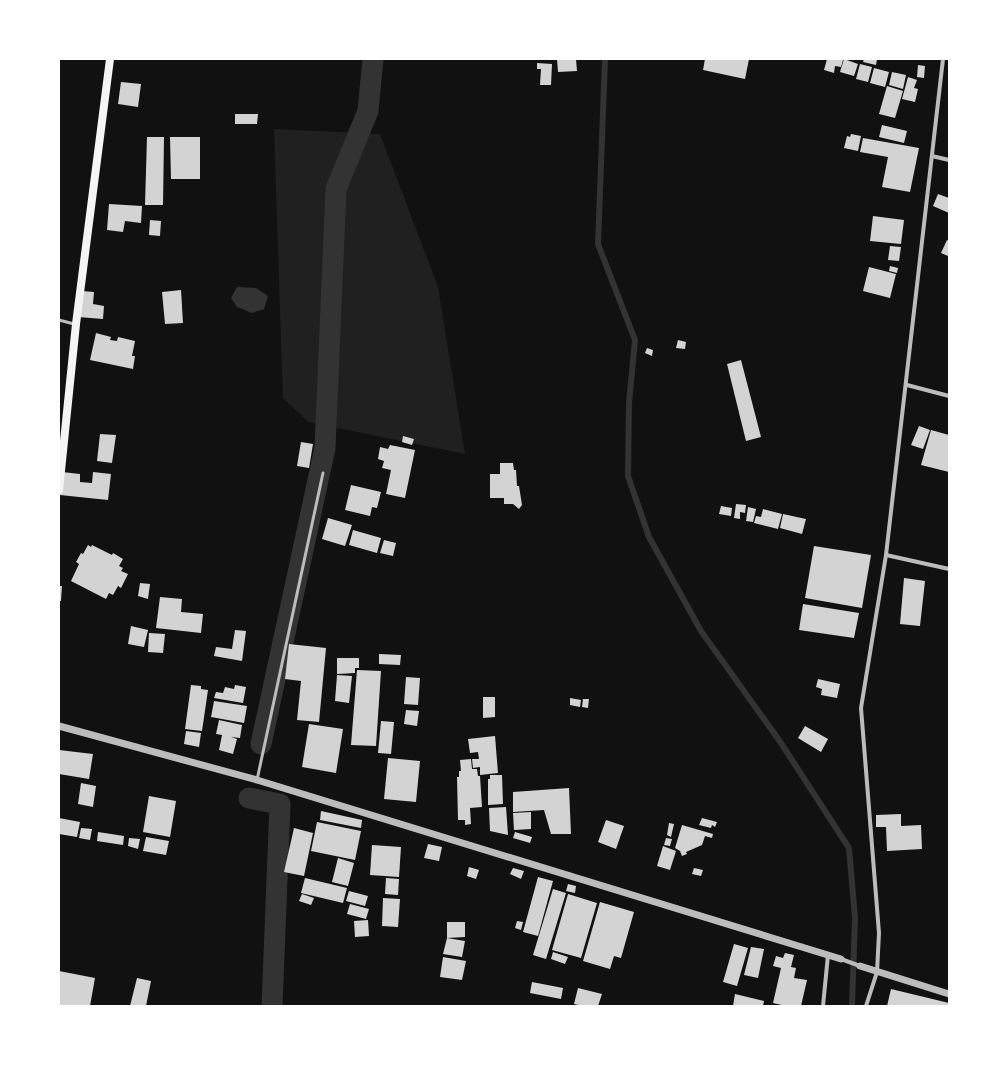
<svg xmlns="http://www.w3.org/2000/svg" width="1008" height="1065" viewBox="0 0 1008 1065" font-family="'Alegreya Sans',sans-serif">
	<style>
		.green { fill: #202020 }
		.water { fill: #333 }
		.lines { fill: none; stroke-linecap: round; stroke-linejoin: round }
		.stream { stroke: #333; stroke-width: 6 }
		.canal { stroke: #333; stroke-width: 21 }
		.building { fill: #d3d3d3 }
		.service { stroke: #bcbcbc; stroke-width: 3 }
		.minor { stroke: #bcbcbc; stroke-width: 4 }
		.tertiary { stroke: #bcbcbc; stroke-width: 7 }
		.secondary { stroke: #f5f5f5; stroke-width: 8 }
	</style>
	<rect width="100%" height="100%" fill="#111"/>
	<!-- green -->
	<path class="green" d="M 274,129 L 380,134 L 438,287 L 465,454 L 308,422 L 283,398 Z"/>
	<!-- water -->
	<path class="water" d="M 237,287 L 256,288 L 268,296 L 264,309 L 252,313 L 237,307 L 231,298 Z"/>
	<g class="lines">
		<!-- stream -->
		<path class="stream" d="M 605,59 L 598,244 L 635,340 L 629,403 L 628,476 L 649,537 L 701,631 L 779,740 L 849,848 L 855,918 L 852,1006"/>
		<!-- canal -->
		<g class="canal">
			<path d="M 261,744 L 325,448 L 336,189 L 368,111 L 373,59"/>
			<path d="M 249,798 L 280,804 L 272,1006"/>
		</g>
	</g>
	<!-- building -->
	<g class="building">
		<path d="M 557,59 L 576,59 L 577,71 L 558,72 Z"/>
		<path d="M 705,59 L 749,59 L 745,79 L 703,70 Z"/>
		<path d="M 827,59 L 843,60 L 841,67 L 835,66 L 834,73 L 824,70 Z"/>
		<path d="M 844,59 L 858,64 L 854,76 L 840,72 Z"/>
		<path d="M 864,59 L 877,59 L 876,65 L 863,62 Z"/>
		<path d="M 537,63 L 552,64 L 551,85 L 540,85 L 541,69 L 537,69 Z"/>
		<path d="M 860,64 L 872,67 L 868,82 L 856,79 Z"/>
		<path d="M 918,65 L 925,66 L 924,78 L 917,77 Z"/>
		<path d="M 874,68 L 889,72 L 885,87 L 870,83 Z"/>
		<path d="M 892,72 L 906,75 L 903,89 L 889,85 Z"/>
		<path d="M 908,77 L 917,80 L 914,88 L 918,89 L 915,102 L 902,99 Z"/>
		<path d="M 121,82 L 141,84 L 138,107 L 118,104 Z"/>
		<path d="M 887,86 L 903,91 L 895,118 L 879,114 Z"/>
		<path d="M 235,114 L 258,114 L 257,124 L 235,124 Z"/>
		<path d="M 882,125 L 907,131 L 904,143 L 879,137 Z"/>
		<path d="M 851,134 L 861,136 L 858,151 L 844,148 L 847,136 L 850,137 Z"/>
		<path d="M 147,137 L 164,137 L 163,205 L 145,205 Z"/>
		<path d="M 170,137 L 200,137 L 200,179 L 171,179 Z"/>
		<path d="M 863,138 L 919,148 L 910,192 L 882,187 L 888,157 L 860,152 Z"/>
		<path d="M 938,194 L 949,198 L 949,213 L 933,206 Z"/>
		<path d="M 109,204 L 142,206 L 141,223 L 125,221 L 123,232 L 107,230 Z"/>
		<path d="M 873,216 L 904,220 L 901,244 L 870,241 Z"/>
		<path d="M 150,220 L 161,221 L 160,236 L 149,235 Z"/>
		<path d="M 947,240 L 949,241 L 948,256 L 941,253 Z"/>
		<path d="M 890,246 L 901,247 L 899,261 L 888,260 Z"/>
		<path d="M 890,266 L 898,268 L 897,273 L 889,271 Z"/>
		<path d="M 869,267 L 896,274 L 890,298 L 863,291 Z"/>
		<path d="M 181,290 L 183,323 L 165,324 L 162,292 Z"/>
		<path d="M 81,291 L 94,292 L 93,304 L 104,306 L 103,319 L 78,317 Z"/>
		<path d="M 96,333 L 111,337 L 110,340 L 117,341 L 118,337 L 135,341 L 132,356 L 135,356 L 133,369 L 90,360 Z"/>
		<path d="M 678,340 L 686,342 L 685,349 L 676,348 Z"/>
		<path d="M 647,348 L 653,350 L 652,356 L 645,353 Z"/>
		<path d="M 741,360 L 761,437 L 746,441 L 727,364 Z"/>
		<path d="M 919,426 L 930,430 L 923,449 L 911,445 Z"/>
		<path d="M 931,430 L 949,435 L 949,472 L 921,465 Z"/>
		<path d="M 100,434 L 116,435 L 112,463 L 97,461 Z"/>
		<path d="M 403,436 L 414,439 L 412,445 L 402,442 Z"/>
		<path d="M 301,442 L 313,444 L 309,468 L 297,466 Z"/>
		<path d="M 390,445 L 415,450 L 405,498 L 386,494 L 391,470 L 382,468 L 384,461 L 378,459 L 380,447 L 388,449 Z"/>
		<path d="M 500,463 L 513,463 L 514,470 L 516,470 L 517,486 L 519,486 L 522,505 L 519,509 L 513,504 L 504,504 L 504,498 L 490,498 L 490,474 L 500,474 Z"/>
		<path d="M 62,472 L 80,474 L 80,482 L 92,483 L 93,472 L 111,474 L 108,500 L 60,495 Z"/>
		<path d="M 351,485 L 381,492 L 377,508 L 372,507 L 370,516 L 345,510 Z"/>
		<path d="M 736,504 L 746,505 L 745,513 L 740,512 L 740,519 L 734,518 Z"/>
		<path d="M 721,506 L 732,508 L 731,516 L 719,514 Z"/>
		<path d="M 748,507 L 756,509 L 753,522 L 746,521 Z"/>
		<path d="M 763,509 L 782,514 L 778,529 L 754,523 L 756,516 L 761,517 Z"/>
		<path d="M 783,514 L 806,519 L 802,534 L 780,528 Z"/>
		<path d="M 328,518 L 352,525 L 345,546 L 322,539 Z"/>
		<path d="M 353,530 L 381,538 L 377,553 L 349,545 Z"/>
		<path d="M 384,540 L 396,543 L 393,556 L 380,553 Z"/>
		<path d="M 88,545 L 91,547 L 92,545 L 112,555 L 113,553 L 123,559 L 119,566 L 123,568 L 121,571 L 128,574 L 121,588 L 118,586 L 113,595 L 109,593 L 106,599 L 71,581 L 79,564 L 76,562 L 81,553 L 83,554 Z"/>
		<path d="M 814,546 L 871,555 L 862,608 L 805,598 Z"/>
		<path d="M 904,578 L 925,581 L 920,626 L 900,624 Z"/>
		<path d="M 140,583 L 150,584 L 148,599 L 138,596 Z"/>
		<path d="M 59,586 L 62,586 L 61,601 L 59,601 Z"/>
		<path d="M 160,597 L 182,599 L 181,612 L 203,614 L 201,633 L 156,628 Z"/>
		<path d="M 803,604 L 859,613 L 854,638 L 799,630 Z"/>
		<path d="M 131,626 L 148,630 L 144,647 L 128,644 Z"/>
		<path d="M 235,630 L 246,631 L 242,661 L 214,656 L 216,647 L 232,649 Z"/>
		<path d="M 149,633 L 165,634 L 163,653 L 148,652 Z"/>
		<path d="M 289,644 L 326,648 L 319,722 L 297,720 L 301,681 L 285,679 Z"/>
		<path d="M 379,654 L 401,655 L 400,665 L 379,664 Z"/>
		<path d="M 337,658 L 359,658 L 359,668 L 355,668 L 355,673 L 337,674 Z"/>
		<path d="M 357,670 L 381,671 L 376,746 L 351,745 Z"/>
		<path d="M 337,675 L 352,676 L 349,703 L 335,701 Z"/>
		<path d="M 406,677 L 420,678 L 418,705 L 404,704 Z"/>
		<path d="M 818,679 L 840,684 L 837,698 L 821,695 L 822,689 L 816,687 Z"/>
		<path d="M 191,685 L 201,686 L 201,689 L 208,690 L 202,731 L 185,729 Z"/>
		<path d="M 235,685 L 246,687 L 243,703 L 214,698 L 216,692 L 223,693 L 225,687 L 234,689 Z"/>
		<path d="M 483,697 L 495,697 L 495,717 L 483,718 Z"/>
		<path d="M 570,698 L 581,700 L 580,707 L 570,705 Z"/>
		<path d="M 583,699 L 589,699 L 588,708 L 582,707 Z"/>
		<path d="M 214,701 L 247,706 L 244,723 L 211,717 Z"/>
		<path d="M 406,710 L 419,711 L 417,726 L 404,724 Z"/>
		<path d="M 219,720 L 242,725 L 240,738 L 231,737 L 237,739 L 233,754 L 219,750 L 222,735 L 216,734 Z"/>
		<path d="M 381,721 L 394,722 L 391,754 L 378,753 Z"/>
		<path d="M 309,724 L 343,729 L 336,773 L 302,767 Z"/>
		<path d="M 805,726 L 828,739 L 821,752 L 798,738 Z"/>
		<path d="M 186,731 L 201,733 L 199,747 L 184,744 Z"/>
		<path d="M 495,736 L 498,773 L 480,775 L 480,767 L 473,768 L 472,759 L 479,759 L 478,752 L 470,753 L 468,739 Z"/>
		<path d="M 59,750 L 93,754 L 89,779 L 59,774 Z"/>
		<path d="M 388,758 L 420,761 L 416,802 L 384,799 Z"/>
		<path d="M 471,759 L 472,769 L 477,769 L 478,776 L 480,776 L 482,807 L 470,808 L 471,824 L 465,825 L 465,820 L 458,820 L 457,777 L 459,777 L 459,771 L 461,771 L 460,760 Z"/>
		<path d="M 490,775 L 502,775 L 503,804 L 488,805 L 488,779 L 490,779 Z"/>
		<path d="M 81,783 L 96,786 L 93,807 L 78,804 Z"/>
		<path d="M 569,788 L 571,834 L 551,834 L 544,810 L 513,812 L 513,792 Z"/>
		<path d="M 149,796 L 176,801 L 170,837 L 143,832 Z"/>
		<path d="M 506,807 L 508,835 L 490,831 L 489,808 Z"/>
		<path d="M 321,811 L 362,820 L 361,828 L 320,820 Z"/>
		<path d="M 531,812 L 531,829 L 514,830 L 513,813 Z"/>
		<path d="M 901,814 L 901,826 L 921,825 L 922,849 L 887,851 L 886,827 L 876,827 L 876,815 Z"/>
		<path d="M 59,818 L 80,822 L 77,837 L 59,834 Z"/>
		<path d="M 702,818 L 717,822 L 715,827 L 712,825 L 711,828 L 699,825 Z"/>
		<path d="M 606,820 L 624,826 L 616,849 L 598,842 Z"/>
		<path d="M 317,822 L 361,831 L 355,860 L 311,851 Z"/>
		<path d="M 669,823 L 674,824 L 671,837 L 667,835 Z"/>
		<path d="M 682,825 L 713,834 L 712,838 L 705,836 L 702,845 L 686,852 L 687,854 L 682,856 L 680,851 L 675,848 Z"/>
		<path d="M 81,828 L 92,829 L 90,840 L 79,838 Z"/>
		<path d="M 294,828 L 313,833 L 304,876 L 284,872 Z"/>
		<path d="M 98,832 L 124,836 L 123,845 L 97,841 Z"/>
		<path d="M 515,832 L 532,837 L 530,843 L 513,838 Z"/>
		<path d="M 146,837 L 169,841 L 166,855 L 143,851 Z"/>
		<path d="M 129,838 L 140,839 L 138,849 L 128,846 Z"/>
		<path d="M 666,838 L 672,839 L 670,846 L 664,845 Z"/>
		<path d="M 428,844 L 442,847 L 439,861 L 424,858 Z"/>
		<path d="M 372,845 L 401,847 L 399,877 L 370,875 Z"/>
		<path d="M 663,846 L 676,851 L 670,870 L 657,866 Z"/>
		<path d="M 338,858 L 354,863 L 348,886 L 332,882 Z"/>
		<path d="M 469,867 L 479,870 L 476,879 L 467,876 Z"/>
		<path d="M 513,868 L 524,871 L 521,879 L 510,874 Z"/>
		<path d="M 694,868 L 703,870 L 701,876 L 692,874 Z"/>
		<path d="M 538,877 L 553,881 L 538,936 L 523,932 Z"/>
		<path d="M 305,878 L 347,888 L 343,903 L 301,893 Z"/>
		<path d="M 386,878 L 399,879 L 398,895 L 385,894 Z"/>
		<path d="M 568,884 L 576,886 L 575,893 L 566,891 Z"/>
		<path d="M 553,889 L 566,893 L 546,959 L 533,955 Z"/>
		<path d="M 349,891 L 368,896 L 365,906 L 346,901 Z"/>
		<path d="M 302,894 L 314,898 L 311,905 L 299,901 Z"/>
		<path d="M 568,894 L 597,903 L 581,958 L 552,950 Z"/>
		<path d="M 383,898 L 400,899 L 398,927 L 382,926 Z"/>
		<path d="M 600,902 L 634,912 L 621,958 L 614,956 L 610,969 L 583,961 Z"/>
		<path d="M 350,904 L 369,909 L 366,919 L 347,914 Z"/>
		<path d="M 368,920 L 369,936 L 355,937 L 354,921 Z"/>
		<path d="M 517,921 L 523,922 L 521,930 L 515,928 Z"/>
		<path d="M 447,922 L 465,922 L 465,937 L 447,938 L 465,941 L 462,957 L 443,954 L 447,938 Z"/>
		<path d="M 734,944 L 748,948 L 737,986 L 723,982 Z"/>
		<path d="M 751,947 L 764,949 L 758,978 L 744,975 Z"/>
		<path d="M 553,952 L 568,957 L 565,964 L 551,959 Z"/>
		<path d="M 785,953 L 794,955 L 791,967 L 796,968 L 794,978 L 807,980 L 801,1006 L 786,1006 L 773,1003 L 781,968 L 773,966 L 776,956 L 783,958 Z"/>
		<path d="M 443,957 L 466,961 L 462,980 L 440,977 Z"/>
		<path d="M 59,971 L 95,978 L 90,1006 L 59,1006 Z"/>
		<path d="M 137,978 L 151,981 L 146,1006 L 130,1006 Z"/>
		<path d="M 532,982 L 563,988 L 561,999 L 530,993 Z"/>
		<path d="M 578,988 L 602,994 L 598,1006 L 583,1006 L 574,1004 Z"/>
		<path d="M 891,989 L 949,1003 L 949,1006 L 887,1006 Z"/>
		<path d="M 735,994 L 764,1001 L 763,1006 L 733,1006 Z"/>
	</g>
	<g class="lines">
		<!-- service -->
		<g class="service">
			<path d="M 59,320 L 74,324"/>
			<path d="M 257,780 L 323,473"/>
		</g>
		<!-- minor -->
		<g class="minor">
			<path d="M 932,156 L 949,160"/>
			<path d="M 907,385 L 949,396"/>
			<path d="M 886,555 L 949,569"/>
			<path d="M 841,959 L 860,966"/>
			<path d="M 823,1006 L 828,955"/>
			<path d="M 866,1006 L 877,972 L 879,933 L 861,708 L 886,555 L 943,59"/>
		</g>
		<!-- tertiary -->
		<g class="tertiary">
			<path d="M 59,726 L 257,780 L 841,959"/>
			<path d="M 860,966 L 949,994"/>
		</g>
		<!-- secondary -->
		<path class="secondary" d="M 59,490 L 76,324 L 110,59"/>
	</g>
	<!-- border -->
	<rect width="1008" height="1065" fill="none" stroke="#ffffff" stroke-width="120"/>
</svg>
